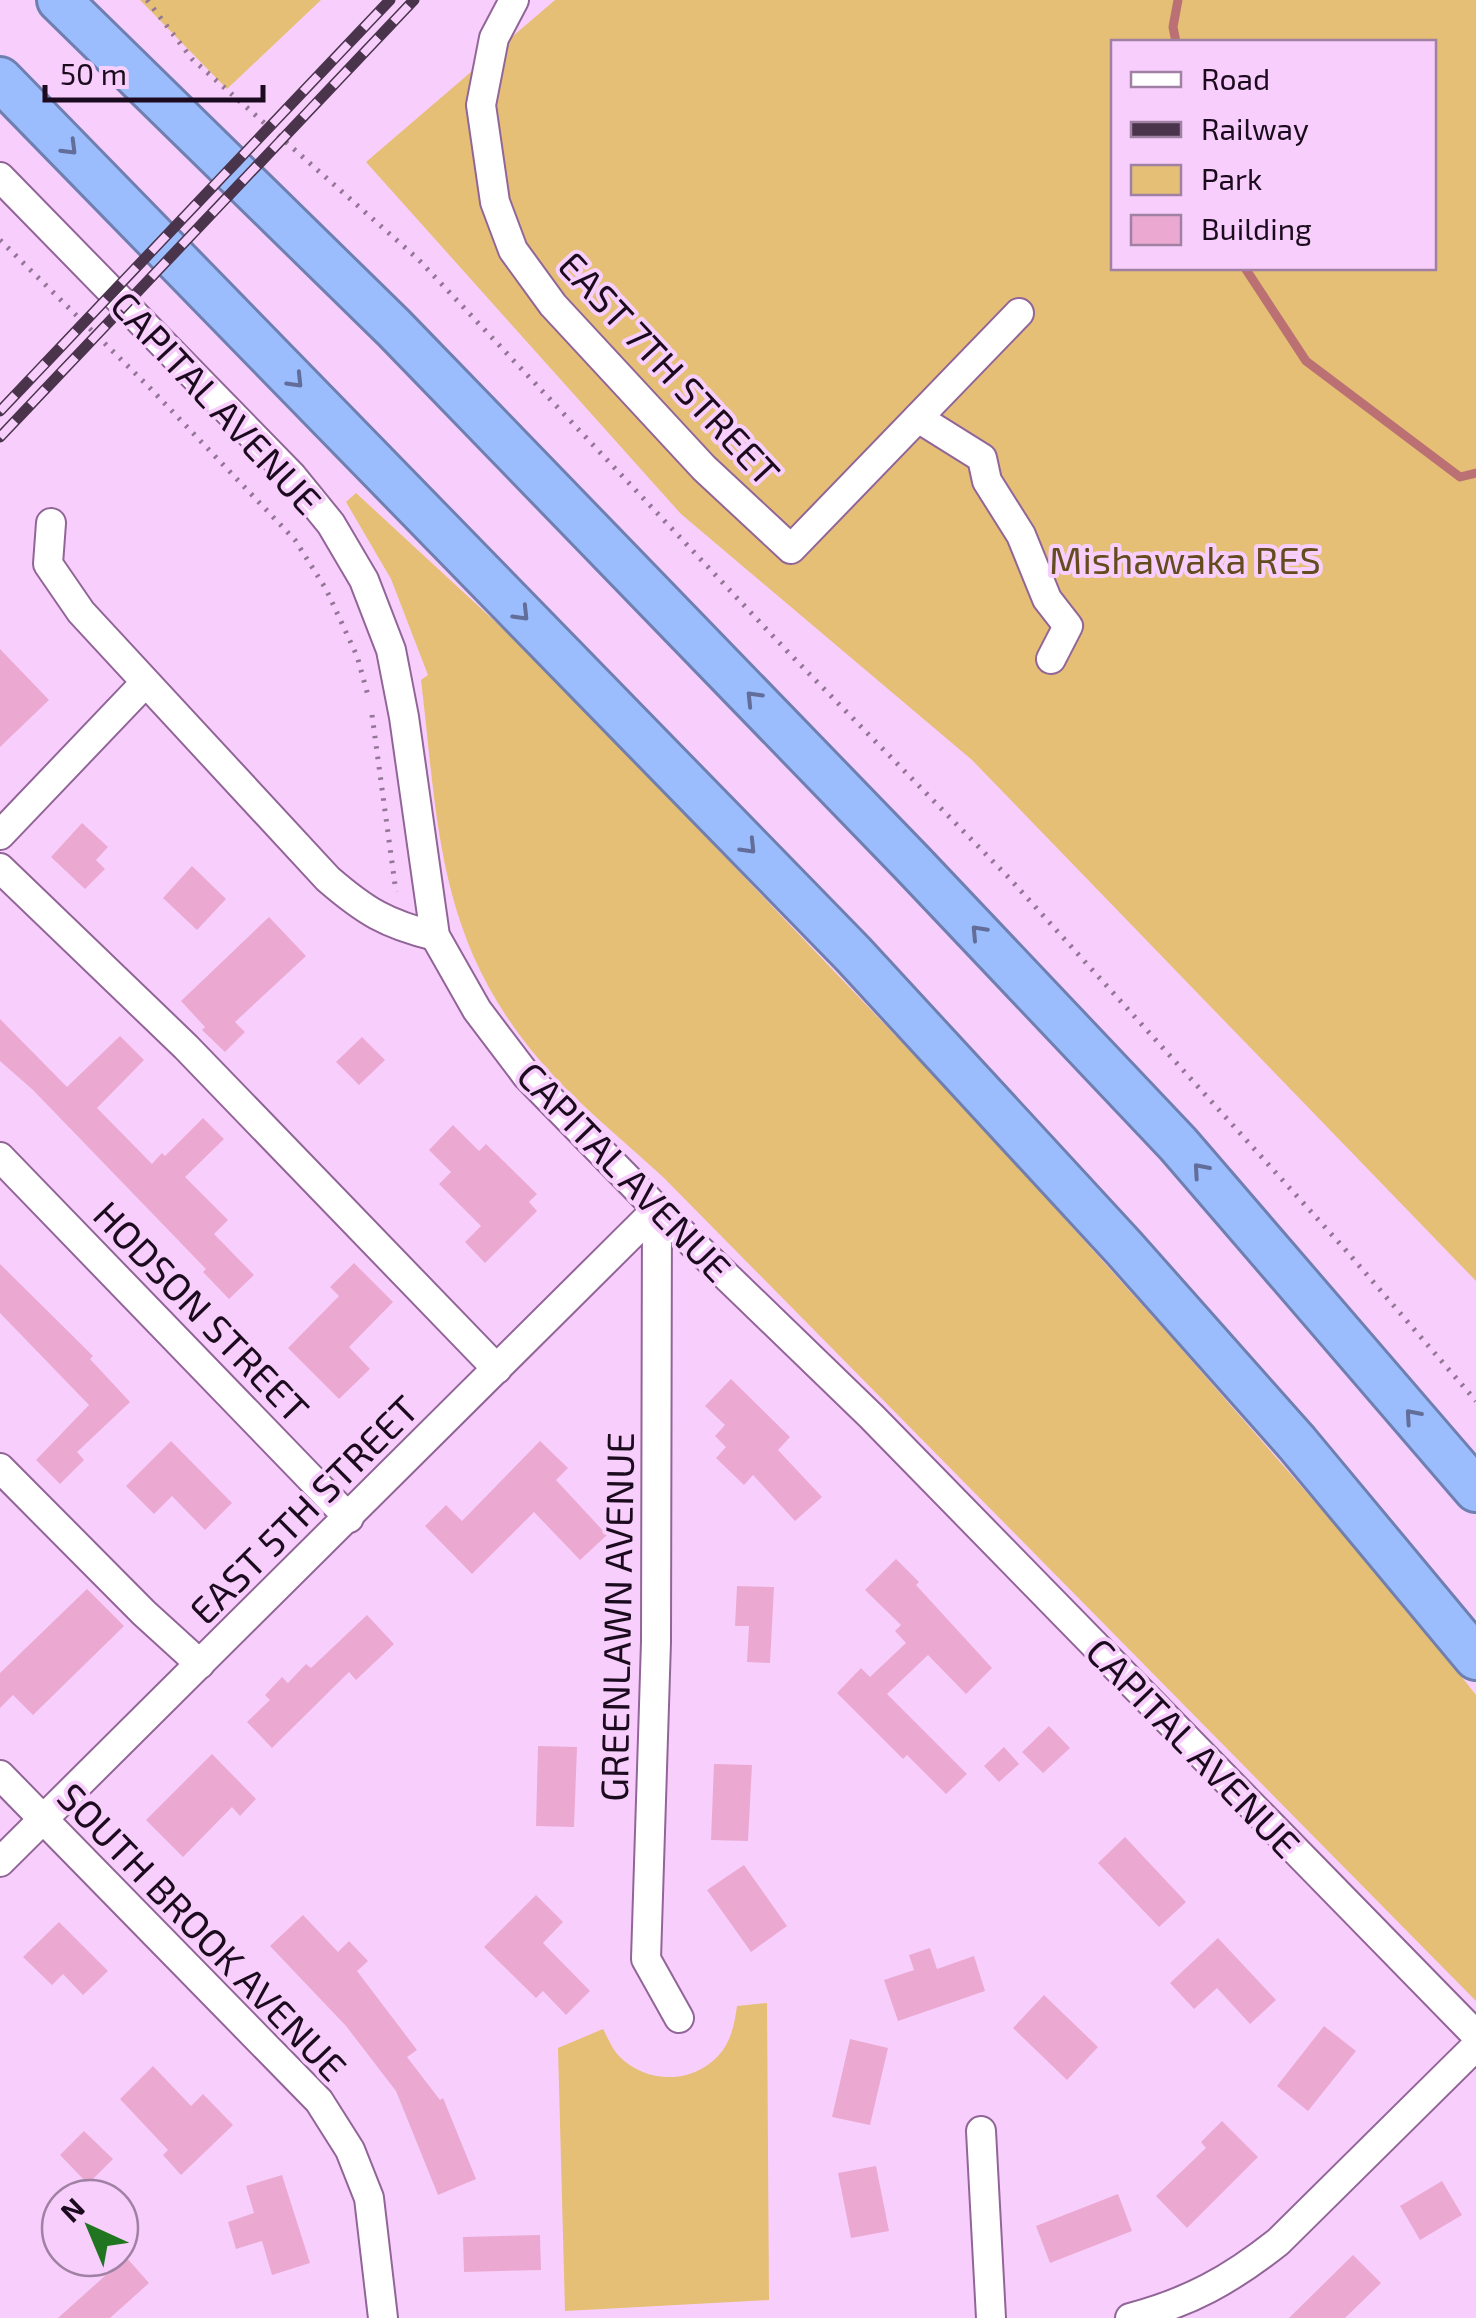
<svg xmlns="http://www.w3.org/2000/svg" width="1476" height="2318" viewBox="0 0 1476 2318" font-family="'Exo 2',sans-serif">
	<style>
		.green { fill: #e5bf75; fill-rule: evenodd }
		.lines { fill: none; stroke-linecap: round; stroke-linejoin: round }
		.stream { stroke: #bb7174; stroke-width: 9 }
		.building { fill: #eba9d1 }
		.minor-casing { stroke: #926598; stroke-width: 32 }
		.highway-casing { stroke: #6f7fb0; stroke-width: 48 }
		.path { stroke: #937596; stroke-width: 5; stroke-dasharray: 2.5 8; stroke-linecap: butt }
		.minor { stroke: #fff; stroke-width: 28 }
		.highway { stroke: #9bbdfe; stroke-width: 42 }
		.rail-casing { stroke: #4a344c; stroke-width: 11 }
		.rail { stroke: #f8cffc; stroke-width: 8; stroke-dasharray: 22; stroke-linecap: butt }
		.oneway { stroke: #626d99 }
		.labels { text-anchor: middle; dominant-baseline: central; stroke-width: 8; stroke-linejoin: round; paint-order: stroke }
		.street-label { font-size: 38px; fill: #1c0b1e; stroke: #f8cffc }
		.park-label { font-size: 38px; fill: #634c1d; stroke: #f8cffc }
	</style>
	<rect width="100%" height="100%" fill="#f8cffc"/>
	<!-- green -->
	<g class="green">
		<path d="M 140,0 L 321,0 L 227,89 Z"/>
		<path d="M 555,0 L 1476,0 L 1476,1281 L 972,760 L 681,514 L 366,162 ZM 1114,42 L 1434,42 L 1434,268 L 1114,268 Z"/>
		<path d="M 356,493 L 539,662 L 975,1119 L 1171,1337 L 1398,1597 L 1476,1695 L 1476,2001 L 664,1178 C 620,1137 570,1098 532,1051 C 437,934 438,822 421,680 L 428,675 L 391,579 L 346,502 Z"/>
		<path d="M 767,2003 L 769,2300 L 565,2311 L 558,2048 L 603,2029 C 608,2038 612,2049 619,2056 C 648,2086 698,2084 723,2050 C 732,2037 735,2021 737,2006 Z"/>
	</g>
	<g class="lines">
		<!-- stream -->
		<g class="stream">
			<path d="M 1176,42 L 1173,27 L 1178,0"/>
			<path d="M 1245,268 L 1306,361 L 1460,477 L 1476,473"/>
		</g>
	</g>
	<!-- building -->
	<g class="building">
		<path d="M 0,649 L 49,700 L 0,747 Z"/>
		<path d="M 82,823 L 108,847 L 96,860 L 105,869 L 85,889 L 51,857 Z"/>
		<path d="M 192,866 L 226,899 L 197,930 L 163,898 Z"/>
		<path d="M 269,917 L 306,956 L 235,1022 L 245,1032 L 225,1052 L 202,1030 L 205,1027 L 181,1001 Z"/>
		<path d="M 0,1019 L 67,1087 L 120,1036 L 144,1060 L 97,1108 L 152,1164 L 162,1153 L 165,1156 L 203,1118 L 224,1139 L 185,1177 L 228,1220 L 214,1234 L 254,1275 L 229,1299 L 203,1272 L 206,1269 L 33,1090 L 0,1061 Z"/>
		<path d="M 362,1037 L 385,1060 L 359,1085 L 336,1062 Z"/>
		<path d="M 453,1125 L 479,1151 L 486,1144 L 537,1194 L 529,1202 L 537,1211 L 485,1263 L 465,1242 L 481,1226 L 439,1184 L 451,1172 L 429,1150 Z"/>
		<path d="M 354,1263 L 393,1302 L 349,1347 L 370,1369 L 339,1399 L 288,1348 L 339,1296 L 330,1287 Z"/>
		<path d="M 0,1264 L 93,1356 L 90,1359 L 130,1402 L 77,1452 L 84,1460 L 60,1484 L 36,1460 L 89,1405 L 0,1313 Z"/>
		<path d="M 731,1379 L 790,1437 L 778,1450 L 822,1497 L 795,1521 L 753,1475 L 744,1485 L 716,1458 L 726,1447 L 715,1436 L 725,1425 L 705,1406 Z"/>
		<path d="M 171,1441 L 232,1503 L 205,1530 L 172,1496 L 154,1514 L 126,1486 Z"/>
		<path d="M 540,1441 L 568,1468 L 556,1480 L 607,1535 L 580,1560 L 534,1512 L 472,1574 L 425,1526 L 446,1505 L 462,1521 Z"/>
		<path d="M 896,1559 L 919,1582 L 916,1585 L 992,1668 L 966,1694 L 928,1655 L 887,1694 L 967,1774 L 946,1794 L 907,1755 L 903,1759 L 837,1693 L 861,1668 L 870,1677 L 906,1643 L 895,1631 L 901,1625 L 865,1590 Z"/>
		<path d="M 737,1586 L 774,1587 L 770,1663 L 747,1662 L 749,1626 L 735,1626 Z"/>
		<path d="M 87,1589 L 124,1626 L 33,1715 L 13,1695 L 0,1708 L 0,1673 Z"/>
		<path d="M 367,1615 L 394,1644 L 356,1680 L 349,1672 L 272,1748 L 247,1722 L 270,1700 L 265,1695 L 282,1677 L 288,1683 L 306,1664 L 311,1668 Z"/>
		<path d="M 1049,1726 L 1070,1748 L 1043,1773 L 1022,1752 Z"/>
		<path d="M 538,1746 L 577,1747 L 574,1827 L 536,1826 Z"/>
		<path d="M 1004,1747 L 1019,1764 L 999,1782 L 984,1766 Z"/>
		<path d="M 212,1754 L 256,1799 L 240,1816 L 232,1807 L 183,1857 L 146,1820 Z"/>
		<path d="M 714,1764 L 752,1765 L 748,1841 L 711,1840 Z"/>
		<path d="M 1125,1837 L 1186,1902 L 1159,1927 L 1098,1863 Z"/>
		<path d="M 744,1865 L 787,1926 L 751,1952 L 707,1890 Z"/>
		<path d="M 536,1895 L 563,1922 L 543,1943 L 590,1991 L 566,2015 L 543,1991 L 536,1998 L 484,1947 Z"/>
		<path d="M 303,1915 L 338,1952 L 349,1941 L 368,1961 L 357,1971 L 417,2050 L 407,2057 L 440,2100 L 443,2098 L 476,2179 L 438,2195 L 396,2091 L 346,2026 L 270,1946 Z"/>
		<path d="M 59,1922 L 108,1971 L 83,1995 L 63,1974 L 52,1985 L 23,1957 Z"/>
		<path d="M 1218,1938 L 1276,2000 L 1250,2024 L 1217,1988 L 1194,2009 L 1170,1983 Z"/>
		<path d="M 930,1948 L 937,1969 L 974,1956 L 985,1991 L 898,2021 L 884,1980 L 914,1970 L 909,1955 Z"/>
		<path d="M 1044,1995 L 1098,2047 L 1067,2080 L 1013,2028 Z"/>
		<path d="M 1324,2026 L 1356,2051 L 1308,2111 L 1277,2086 Z"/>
		<path d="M 850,2039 L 888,2048 L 870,2125 L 832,2117 Z"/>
		<path d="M 153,2066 L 191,2106 L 203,2094 L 233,2125 L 181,2175 L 163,2155 L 168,2150 L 120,2099 Z"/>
		<path d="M 1222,2121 L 1258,2157 L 1187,2228 L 1156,2196 L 1206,2148 L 1201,2142 Z"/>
		<path d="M 84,2131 L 113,2159 L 88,2184 L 60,2155 Z"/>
		<path d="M 876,2166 L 889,2231 L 851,2238 L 838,2173 Z"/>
		<path d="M 282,2175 L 310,2263 L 272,2275 L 262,2241 L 236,2249 L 228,2222 L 254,2213 L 246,2186 Z"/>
		<path d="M 1442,2181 L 1462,2215 L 1420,2240 L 1400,2206 Z"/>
		<path d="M 1118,2194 L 1132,2231 L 1050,2263 L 1036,2226 Z"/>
		<path d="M 540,2235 L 541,2270 L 464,2272 L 463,2237 Z"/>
		<path d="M 1353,2255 L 1381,2283 L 1345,2318 L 1289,2318 Z"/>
		<path d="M 126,2257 L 149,2283 L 110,2318 L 58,2318 Z"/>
	</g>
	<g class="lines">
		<!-- minor casing -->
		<g class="minor-casing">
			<g id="minor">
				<path d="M 514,0 L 494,38 L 481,105 L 495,202 L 513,250 L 553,305 L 704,468 L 791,549 L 1019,313"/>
				<path d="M 0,177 L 292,476 L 331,524 L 364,580 L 391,650 L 404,717 L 435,936 L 477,1010 L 527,1076 L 657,1209 L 871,1416 L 1476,2035"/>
				<path d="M 918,418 L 982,458 L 987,481 L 1021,535 L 1047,599 L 1068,626 L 1051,659"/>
				<path d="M 51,523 L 48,564 L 81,612 L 328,879 C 365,911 386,924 435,936"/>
				<path d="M 0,835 L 145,683"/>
				<path d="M 0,868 L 186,1047 L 497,1369"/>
				<path d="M 0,1157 L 349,1518"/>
				<path d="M 657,1209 L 656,1642 L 646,1959 L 679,2018"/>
				<path d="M 0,1468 L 144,1613 L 200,1664"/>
				<path d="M 0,1775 L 319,2101 L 350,2150 L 369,2198 L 383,2318"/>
				<path d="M 0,1862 L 657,1209"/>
				<path d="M 981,2131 L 991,2318"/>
				<path d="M 1130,2318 C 1190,2302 1230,2280 1278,2242 L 1476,2046"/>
			</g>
		</g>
		<!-- highway casing -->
		<g class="highway-casing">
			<g id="highway">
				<path d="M 59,0 L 394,328 L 912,863 L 1178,1144 L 1476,1490"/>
				<path d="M 0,79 L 853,954 L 1124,1248 L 1297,1443 L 1476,1658"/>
			</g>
		</g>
		<!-- path -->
		<g class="path">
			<path d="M 147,0 L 192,59 L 418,259 L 787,651 L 1011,880 L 1343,1247 L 1476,1401"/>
			<path d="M 0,240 L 149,387 L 295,540 L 326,589 L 357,656 L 369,699"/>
			<path d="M 372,715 L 396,892"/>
		</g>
		<!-- minor -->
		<use href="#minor" class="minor"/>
		<!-- highway -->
		<use href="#highway" class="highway"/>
		<!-- rail casing -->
		<g class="rail-casing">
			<g id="rail">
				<path d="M 0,411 L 390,0"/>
				<path d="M 0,437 L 414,0"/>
			</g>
		</g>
		<!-- rail -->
		<use href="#rail" class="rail"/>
	</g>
	<!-- one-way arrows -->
	<defs><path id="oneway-chevron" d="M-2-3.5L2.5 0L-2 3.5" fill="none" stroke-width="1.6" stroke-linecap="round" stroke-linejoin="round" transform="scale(2.5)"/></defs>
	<g class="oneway">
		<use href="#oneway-chevron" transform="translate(70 148) rotate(45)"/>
		<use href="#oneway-chevron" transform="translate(296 381) rotate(46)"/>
		<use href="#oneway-chevron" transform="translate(522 614) rotate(46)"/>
		<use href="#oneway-chevron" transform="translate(753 698) rotate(-134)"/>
		<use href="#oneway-chevron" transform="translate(749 847) rotate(46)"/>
		<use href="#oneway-chevron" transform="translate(978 932) rotate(-133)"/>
		<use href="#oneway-chevron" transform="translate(1200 1170) rotate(-131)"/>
		<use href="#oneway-chevron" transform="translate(1412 1416) rotate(-131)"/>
	</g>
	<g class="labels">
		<!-- street labels -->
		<g class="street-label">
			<text transform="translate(670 368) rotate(47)">EAST 7TH STREET</text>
			<text transform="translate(217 402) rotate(47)">CAPITAL AVENUE</text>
			<text transform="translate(625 1171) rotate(46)">CAPITAL AVENUE</text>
			<text transform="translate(202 1311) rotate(46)">HODSON STREET</text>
			<text transform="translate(303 1509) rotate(-45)">EAST 5TH STREET</text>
			<text transform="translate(616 1617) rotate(-89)">GREENLAWN AVENUE</text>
			<text transform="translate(1194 1747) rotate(46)">CAPITAL AVENUE</text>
			<text transform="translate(203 1931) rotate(46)">SOUTH BROOK AVENUE</text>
		</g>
		<!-- park labels -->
		<g class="park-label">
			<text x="1185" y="559">Mishawaka RES</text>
		</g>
	</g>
	<!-- legend -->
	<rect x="1111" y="40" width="325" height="230" fill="#f8cffc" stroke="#a081a3" stroke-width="2.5"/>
	<rect x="1131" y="72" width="50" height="15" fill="#ffffff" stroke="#a081a3" stroke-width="2.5"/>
	<text x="1201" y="90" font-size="30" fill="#1c0b1e">Road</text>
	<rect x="1131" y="122" width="50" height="15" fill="#4a344c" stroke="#a081a3" stroke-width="2.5"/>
	<text x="1201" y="140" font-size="30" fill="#1c0b1e">Railway</text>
	<rect x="1131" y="165" width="50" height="30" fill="#e5bf75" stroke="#a081a3" stroke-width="2.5"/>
	<text x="1201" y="190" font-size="30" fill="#1c0b1e">Park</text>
	<rect x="1131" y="215" width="50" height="30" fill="#eba9d1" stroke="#a081a3" stroke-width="2.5"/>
	<text x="1201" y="240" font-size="30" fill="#1c0b1e">Building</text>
	<!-- north arrow -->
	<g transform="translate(90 2228) rotate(316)"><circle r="48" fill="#f8cffc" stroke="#a081a3" stroke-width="2.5"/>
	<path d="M0-8L18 38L0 25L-18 38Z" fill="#227520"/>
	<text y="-15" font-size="28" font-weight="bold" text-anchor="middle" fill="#1c0b1e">N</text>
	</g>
	<!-- scale -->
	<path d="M45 85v15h218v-15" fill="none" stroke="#1c0b1e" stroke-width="5"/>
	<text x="60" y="85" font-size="30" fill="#1c0b1e" stroke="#f8cffc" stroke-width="8" paint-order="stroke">50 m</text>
</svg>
